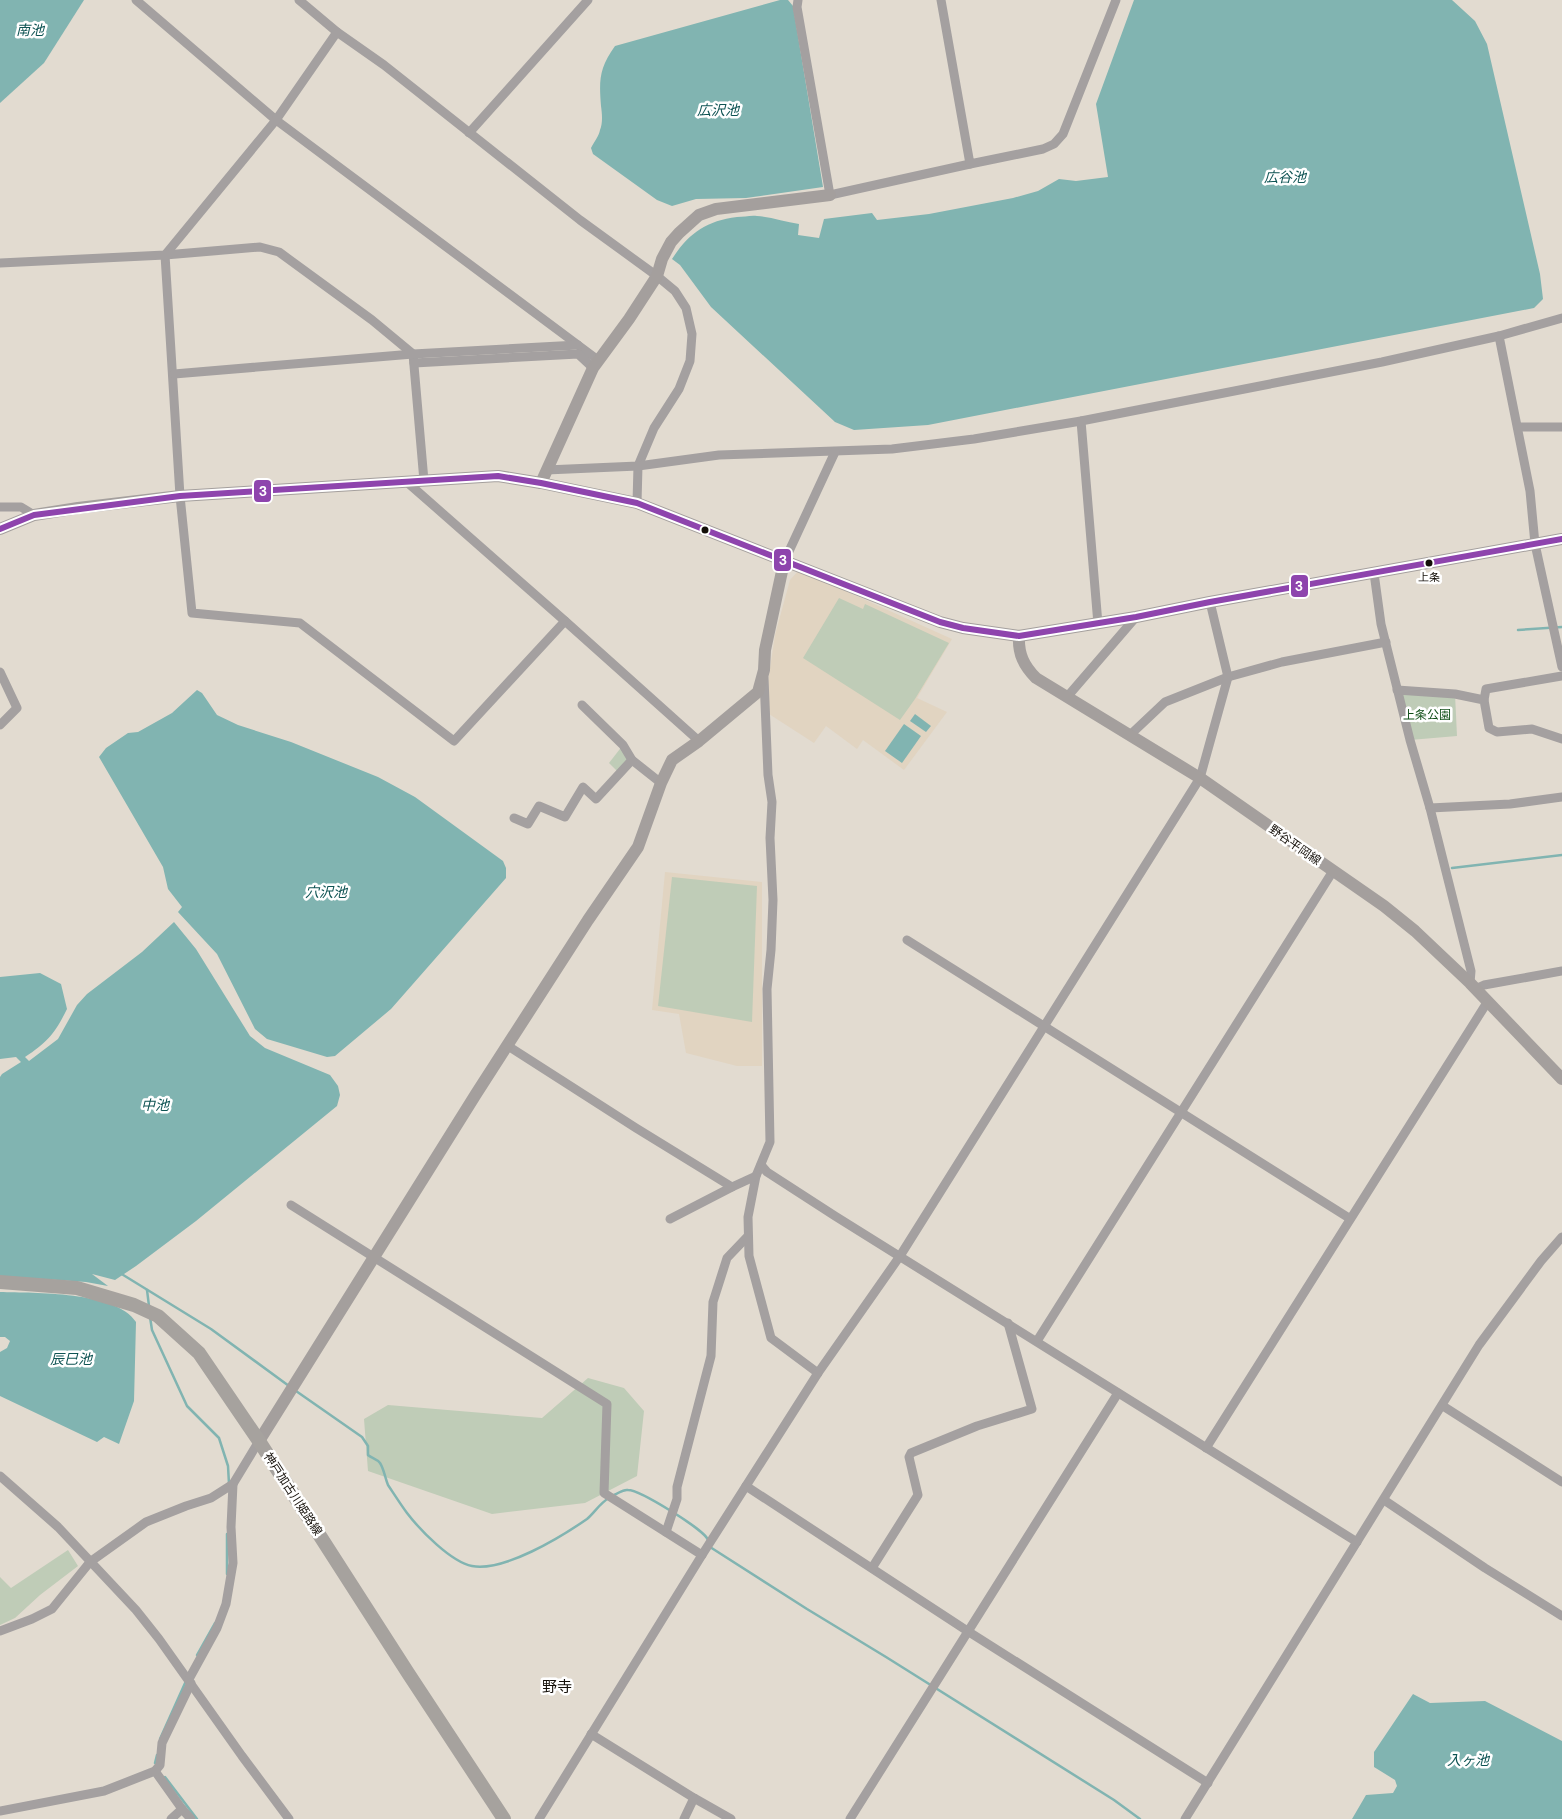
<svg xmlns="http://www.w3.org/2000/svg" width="1562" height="1819" viewBox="0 0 1562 1819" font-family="'DM Sans','Noto Sans JP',sans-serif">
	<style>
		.built { fill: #e1d4c1 }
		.green { fill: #bfccb7 }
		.water { fill: #81b4b1 }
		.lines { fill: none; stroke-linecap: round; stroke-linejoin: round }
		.stream { stroke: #81b4b1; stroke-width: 2.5 }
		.street { stroke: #a4a0a0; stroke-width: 9 }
		.secondary { stroke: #a49f9d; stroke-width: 12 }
		.primary { stroke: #a6a29e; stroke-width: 14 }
		.bus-1-casing { stroke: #fff; stroke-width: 10 }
		.bus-1 { stroke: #8e44ad; stroke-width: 6 }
		.bus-dot { fill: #130e08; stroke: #fff; stroke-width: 2 }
		.labels { text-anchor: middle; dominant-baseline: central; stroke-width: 5; stroke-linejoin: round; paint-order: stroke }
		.bus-label { font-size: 11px; fill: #130e08; stroke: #fff }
		.park-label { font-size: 12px; fill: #114f18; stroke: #fff }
		.street-label { font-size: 12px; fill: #130e08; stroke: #fff }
		.water-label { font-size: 14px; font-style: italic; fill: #0e5353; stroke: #fff }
		.quarter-label { font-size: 15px; fill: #130e08; stroke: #fff }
		.line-badge { stroke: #fff; stroke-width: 2 }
		.badge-label { font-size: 14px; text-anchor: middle; font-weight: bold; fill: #fff }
	</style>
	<rect width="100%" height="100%" fill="#e2dbd0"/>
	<!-- built -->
	<g class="built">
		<path d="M 799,570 L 952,639 L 917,698 L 947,712 L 904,770 L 863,740 L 857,749 L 826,726 L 814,743 L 769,714 L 768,682 L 775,635 L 790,580 Z"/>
		<path d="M 665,872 L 762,882 L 762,1066 L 737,1066 L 686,1053 L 679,1014 L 652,1010 Z"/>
	</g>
	<!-- green -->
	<g class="green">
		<path d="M 839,598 L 863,609 L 865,604 L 949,643 L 915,699 L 900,720 L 803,658 Z"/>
		<path d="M 1397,690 L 1455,694 L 1457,736 L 1410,740 Z"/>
		<path d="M 623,745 L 632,760 L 619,773 L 609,763 Z"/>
		<path d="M 672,877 L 757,886 L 752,1022 L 658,1006 Z"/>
		<path d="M 588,1378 L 624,1388 L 644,1411 L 637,1476 L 585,1503 L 492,1514 L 368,1471 L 364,1419 L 388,1405 L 542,1418 Z"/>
		<path d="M 68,1550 L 78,1566 L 40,1595 L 15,1618 L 0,1625 L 0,1577 L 11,1588 Z"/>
	</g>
	<!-- water -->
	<g class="water">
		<path d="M 0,0 L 84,0 L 44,63 L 0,103 Z"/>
		<path d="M 780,0 L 788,0 L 793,6 L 823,187 L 746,198 L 696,199 L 672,206 L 657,200 L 593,154 L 591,148 C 594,142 599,136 600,130 C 603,123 602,113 601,106 C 599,81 599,68 615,46 Z"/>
		<path d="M 1134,0 L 1452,0 L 1475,21 L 1487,44 L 1540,274 L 1543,299 L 1534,308 L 928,425 L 854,430 L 835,422 L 711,307 L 680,265 L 672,259 C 689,233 706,221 737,217 C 744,217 751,215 757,216 C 771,217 785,222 799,224 L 798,235 L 819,238 L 824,219 L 872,213 L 877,220 L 929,214 L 1013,198 L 1038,191 L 1059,179 L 1076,181 L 1108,177 L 1096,104 Z"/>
		<path d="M 197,690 L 202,693 L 217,715 L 238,725 L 291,742 L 378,777 L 415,797 L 503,861 L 506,868 L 506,878 L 391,1009 L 335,1056 L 327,1057 L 267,1039 L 255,1029 L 217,954 L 178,912 L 182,907 L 168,889 L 163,867 L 99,757 L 106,748 L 128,733 L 138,732 L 172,713 Z"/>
		<path d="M 915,714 L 931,726 L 926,732 L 910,721 Z"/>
		<path d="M 904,724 L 921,736 L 902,763 L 885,751 Z"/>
		<path d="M 174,922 L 196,949 L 250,1036 L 265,1048 L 330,1075 L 338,1086 L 340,1095 L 337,1106 L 196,1221 L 136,1266 L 115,1280 L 92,1274 L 108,1286 L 86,1282 L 0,1276 L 0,1077 L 2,1074 L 21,1062 L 16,1057 L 0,1059 L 0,977 L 40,973 L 61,984 L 67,1009 C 55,1033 48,1042 25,1057 L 29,1061 L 58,1039 L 77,1005 L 87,994 L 142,952 Z"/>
		<path d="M 0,1292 C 34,1293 116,1291 136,1322 L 134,1401 L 119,1444 L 104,1437 L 97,1442 L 0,1396 L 0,1352 L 7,1348 L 10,1341 L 5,1337 L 0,1337 Z"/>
		<path d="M 1413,1694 L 1430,1703 L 1485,1701 L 1562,1741 L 1562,1819 L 1352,1819 L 1366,1795 L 1393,1793 L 1397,1786 L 1395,1780 L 1374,1767 L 1374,1752 Z"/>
	</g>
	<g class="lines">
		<!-- stream -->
		<g class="stream">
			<path d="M 1518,630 L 1562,627"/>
			<path d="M 1452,868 L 1562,855"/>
			<path d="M 120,1273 L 211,1329 L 289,1386"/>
			<path d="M 147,1290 L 149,1306"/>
			<path d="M 150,1317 L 152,1330 L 187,1406 L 219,1438 L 228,1466 L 229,1484"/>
			<path d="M 296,1391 L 362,1437 L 368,1446 L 368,1455 C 371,1458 377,1459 380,1463 C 384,1469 385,1478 388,1485 C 394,1494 401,1505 407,1513 C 420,1530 451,1562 472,1566 C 504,1572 561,1537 587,1519 C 595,1512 600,1503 609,1498"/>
			<path d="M 614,1495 C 619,1493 623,1489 628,1490 C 640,1490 705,1530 708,1540"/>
			<path d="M 710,1547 L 807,1609 L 886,1657 L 1114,1800 L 1140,1819"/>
			<path d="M 227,1574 L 227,1534"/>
			<path d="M 197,1655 L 215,1623"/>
			<path d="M 160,1739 L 186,1681"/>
			<path d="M 155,1763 L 157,1755"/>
			<path d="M 165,1777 L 197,1819"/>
		</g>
		<!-- street -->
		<g class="street">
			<path d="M 136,0 L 276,120 L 598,360"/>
			<path d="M 299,0 L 337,32 L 384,65 L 580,220 L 657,276 L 675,291 L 686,308 L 692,334 L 690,361 L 679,389 L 654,428 L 638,466 L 637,503"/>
			<path d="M 798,0 L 797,7 L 830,195 L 970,164"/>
			<path d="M 941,0 L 970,164 L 1043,149 L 1054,144 L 1063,134 L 1116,0"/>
			<path d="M 337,32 L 276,120 L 165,255 L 180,496 L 192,613 L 300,623 L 454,741 L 565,621"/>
			<path d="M 469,133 L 588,0"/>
			<path d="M 0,263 L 165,255 L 260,247 L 279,252 L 372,320 L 413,354 L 424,481"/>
			<path d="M 1499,336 L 1530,491 L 1535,544 L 1562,667"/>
			<path d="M 414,363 L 578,354 L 593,368"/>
			<path d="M 174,374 L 413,354 L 578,345"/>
			<path d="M 1081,421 L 1098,624"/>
			<path d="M 1518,427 L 1562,427"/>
			<path d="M 546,470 L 638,466 L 719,455 L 892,449 L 974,439 L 1081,421 L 1382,362 L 1499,336 L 1562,318"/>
			<path d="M 408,483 L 565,621 L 699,741"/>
			<path d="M 0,507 L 21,507 L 34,515"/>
			<path d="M 784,562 L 835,452"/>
			<path d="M 1374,573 L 1381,624 L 1410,740 L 1430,808 L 1471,971 L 1470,983"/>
			<path d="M 0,672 L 17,708 L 0,725"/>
			<path d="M 764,678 L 768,775 L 772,802 L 770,838 L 773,900 L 771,950 L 767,989 L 770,1142 L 756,1176 L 748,1217 L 749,1256 L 771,1338 L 818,1373"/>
			<path d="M 1397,690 L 1455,694 L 1484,700 L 1489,728 L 1497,732 L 1532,729 L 1562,739"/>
			<path d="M 1067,697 L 1136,617"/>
			<path d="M 1484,700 L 1486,689 L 1562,676"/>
			<path d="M 582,705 L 623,745 L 632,760 L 661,783"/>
			<path d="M 1130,735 L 1165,702 L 1228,677 L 1282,662 L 1386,642"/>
			<path d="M 1430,808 L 1510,804 L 1562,797"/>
			<path d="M 514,818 L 528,824 L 539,806 L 565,817 L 583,787 L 596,799 L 632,760"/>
			<path d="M 907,940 L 1349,1218"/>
			<path d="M 1475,989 L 1484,985 L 1562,971"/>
			<path d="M 508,1046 L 636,1128 L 732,1187 L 756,1176"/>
			<path d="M 761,1165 L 767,1172 L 835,1216 L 1357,1542"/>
			<path d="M 291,1205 L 607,1404 L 604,1493 L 702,1555"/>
			<path d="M 670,1219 L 732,1187"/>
			<path d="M 1037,1341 L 1333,871"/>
			<path d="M 1443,1406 L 1562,1482"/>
			<path d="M 1206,1448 L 1488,1001"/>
			<path d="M 0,1476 L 58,1527 L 136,1610 L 159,1639 L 242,1756 L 289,1819"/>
			<path d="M 746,1486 L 969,1632 L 1208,1783"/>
			<path d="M 1384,1500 L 1485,1568 L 1562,1616"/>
			<path d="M 666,1532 L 677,1499 L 677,1487 L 711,1356 L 713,1302 L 727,1258 L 748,1236"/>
			<path d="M 872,1568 L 918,1495 L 909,1457 L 911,1453 L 977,1426 L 1032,1409 L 1008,1323"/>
			<path d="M 0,1631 L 32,1619 L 52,1609 L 90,1562 L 146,1522 L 186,1506 L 211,1498 L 233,1484 L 259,1441"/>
			<path d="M 189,1679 L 217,1628 L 226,1604 L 233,1563 L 231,1527 L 233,1484"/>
			<path d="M 591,1734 L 694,1798 L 731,1819"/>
			<path d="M 155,1771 L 182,1809 L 191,1819"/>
			<path d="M 0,1811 L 104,1791 L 155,1771 L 160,1765 L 162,1743 L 191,1683"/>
			<path d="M 171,1819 L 182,1809"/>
			<path d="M 539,1819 L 702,1555 L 818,1373 L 900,1256 L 1200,778 L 1228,677 L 1210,602"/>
			<path d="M 684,1819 L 694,1798"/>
			<path d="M 850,1819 L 1118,1393"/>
			<path d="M 1185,1819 L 1479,1345 L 1541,1261 L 1562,1237"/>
		</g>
		<!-- secondary -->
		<g class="secondary">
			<path d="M 541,483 L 593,368 L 629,319 L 657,276 L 662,259 L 671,242 L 679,233 L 699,215 L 716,209 L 830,195"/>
			<path d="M 0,529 L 34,515 L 78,508 L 180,496 L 498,476 L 541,483 L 637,503 L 940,622 L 963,628 L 1019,636 L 1136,617 L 1210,602 L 1562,539"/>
			<path d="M 1019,636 C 1018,654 1024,666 1036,678 L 1200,778 L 1384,906 L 1415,931 L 1470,983 L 1562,1079"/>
			<path d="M 259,1441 L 476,1094 L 588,920 L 638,847 L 661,783 L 672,760 L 699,741 L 758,692 L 764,670 L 765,650 L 784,562"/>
		</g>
		<!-- primary -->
		<path class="primary" d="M 0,1282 L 77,1288 L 134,1305 L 158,1316 L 199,1353 L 259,1441 L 408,1673 L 504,1819"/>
		<!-- bus-1 casing -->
		<g class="bus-1-casing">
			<path id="bus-1" d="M 0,529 L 34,515 L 180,496 L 498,476 L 541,483 L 637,503 L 940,622 L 963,628 L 1019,636 L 1136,617 L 1210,602 L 1562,539"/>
		</g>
		<!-- bus-1 -->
		<use href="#bus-1" class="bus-1"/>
	</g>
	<!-- markers -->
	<g class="bus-dot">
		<circle cx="705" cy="530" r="4.5"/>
		<circle cx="1429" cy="563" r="4.5"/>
	</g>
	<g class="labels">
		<!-- bus labels -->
		<g class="bus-label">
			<text x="1429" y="577">上条</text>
		</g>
		<!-- park labels -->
		<g class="park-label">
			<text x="1427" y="715">上条公園</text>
		</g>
		<!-- street labels -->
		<g class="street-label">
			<text transform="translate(1295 845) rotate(35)">野谷平岡線</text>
			<text transform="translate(293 1494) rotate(57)">神戸加古川姫路線</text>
		</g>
		<!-- water labels -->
		<g class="water-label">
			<text x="30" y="30">南池</text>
			<text x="718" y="110">広沢池</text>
			<text x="1285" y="177">広谷池</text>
			<text x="326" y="892">穴沢池</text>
			<text x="155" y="1105">中池</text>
			<text x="71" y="1359">辰巳池</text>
			<text x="1468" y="1760">入ヶ池</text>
		</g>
		<!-- quarter labels -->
		<g class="quarter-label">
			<text x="557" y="1687">野寺</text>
		</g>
	</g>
	<g class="line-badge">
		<rect x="253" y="479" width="19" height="24" rx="5" fill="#8e44ad"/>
		<rect x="773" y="548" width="19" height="24" rx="5" fill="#8e44ad"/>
		<rect x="1290" y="574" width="19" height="24" rx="5" fill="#8e44ad"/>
	</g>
	<g class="badge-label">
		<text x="263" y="496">3</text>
		<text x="783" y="565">3</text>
		<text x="1299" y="591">3</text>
	</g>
</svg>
